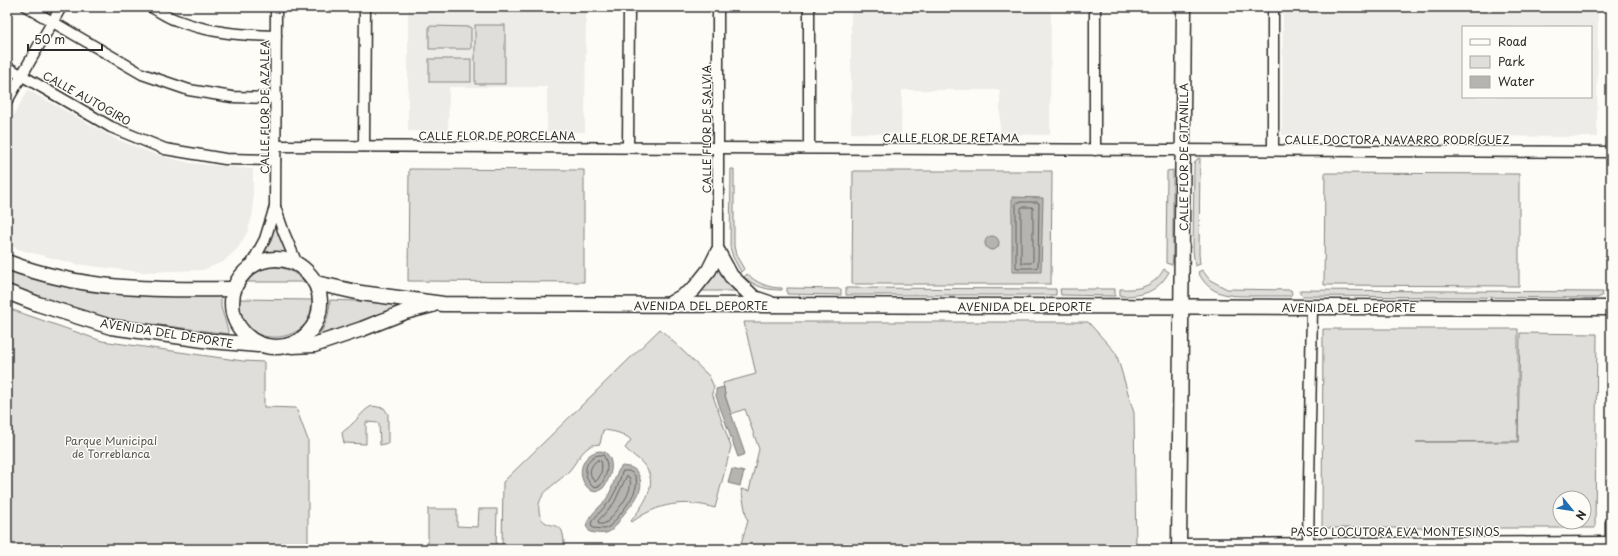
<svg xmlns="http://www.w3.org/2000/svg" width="1618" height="556" viewBox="0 0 1618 556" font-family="'Playpen Sans',sans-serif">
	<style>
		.built { fill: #edece8; fill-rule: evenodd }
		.green { fill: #dfdeda; stroke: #858482; fill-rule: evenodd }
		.water { fill: #b5b4b1; stroke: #7e7d7b }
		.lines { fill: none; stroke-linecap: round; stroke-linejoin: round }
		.shore { stroke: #626261; stroke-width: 1 }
		.street-casing { stroke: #2b2b2b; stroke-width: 13 }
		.secondary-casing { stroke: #2b2b2b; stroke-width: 17 }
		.street { stroke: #fdfcf7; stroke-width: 10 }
		.secondary { stroke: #fdfcf7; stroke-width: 14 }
		.labels { text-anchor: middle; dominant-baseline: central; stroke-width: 3; stroke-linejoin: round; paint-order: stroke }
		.street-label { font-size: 11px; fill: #2b2b2b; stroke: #fdfcf7 }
		.park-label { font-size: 11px; fill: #585857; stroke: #fdfcf7 }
	</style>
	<rect width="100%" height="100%" fill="#fdfcf7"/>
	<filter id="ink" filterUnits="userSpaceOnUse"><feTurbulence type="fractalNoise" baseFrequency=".025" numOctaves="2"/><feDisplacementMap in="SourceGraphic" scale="8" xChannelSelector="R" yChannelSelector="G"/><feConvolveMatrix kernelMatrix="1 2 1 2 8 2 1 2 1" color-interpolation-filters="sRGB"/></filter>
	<g filter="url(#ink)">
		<!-- built -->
		<g class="built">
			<path d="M 408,7 L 586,7 L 585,132 L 547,132 L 547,87 L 449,87 L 448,132 L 408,131 Z"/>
			<path d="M 851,7 L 1051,7 L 1050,135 L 1000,134 L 1000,90 L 902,90 L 901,134 L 851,133 Z"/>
			<path d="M 1283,7 L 1598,7 L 1597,137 L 1282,135 ZM 1463,27 L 1591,27 L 1591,97 L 1463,97 Z"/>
			<path d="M 28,90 L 116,139 L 154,154 L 190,163 L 253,169 L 253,212 L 248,231 L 238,248 L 223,262 L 203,270 L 141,272 L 75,264 L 18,249 L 7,243 L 7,127 Z"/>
		</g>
		<!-- green -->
		<g class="green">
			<rect x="475" y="25" width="30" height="59"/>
			<path d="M 429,26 L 471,27 L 471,49 L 429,49 Z"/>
			<rect x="429" y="59" width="42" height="23"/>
			<path d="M 1200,158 L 1199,254 L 1200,264 L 1195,266 L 1193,250 L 1194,164 L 1197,159 Z"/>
			<path d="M 409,169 L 584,170 L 584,282 L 408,281 Z"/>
			<path d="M 731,169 L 734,169 L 734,246 L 736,255 L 744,269 L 741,272 L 733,257 L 730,247 Z"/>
			<path d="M 1173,170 L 1173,257 L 1172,265 L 1166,263 L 1167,171 Z"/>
			<path d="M 853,171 L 1052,171 L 1051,284 L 852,284 Z"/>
			<path d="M 1325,173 L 1519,174 L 1519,286 L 1324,285 Z"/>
			<path d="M 275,221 L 289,255 L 288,256 L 275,254 L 261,255 Z"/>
			<path d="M 718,261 L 738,291 L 698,291 Z"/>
			<path d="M 272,267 C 286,267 295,272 305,282 L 245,282 C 253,273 260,269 272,267 Z"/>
			<path d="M 7,268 L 64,286 L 109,293 L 221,295 L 221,307 L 229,334 L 106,318 L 41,299 L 7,285 Z"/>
			<path d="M 1164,269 L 1169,272 C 1157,293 1142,296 1120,296 L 1120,289 C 1138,290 1154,287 1164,269 Z"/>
			<path d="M 1202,270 L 1210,280 L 1227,289 L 1291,290 L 1292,294 L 1290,296 C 1277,296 1264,296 1252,296 C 1228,296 1210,296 1198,272 Z"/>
			<path d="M 747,274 C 757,283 768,288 782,288 L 782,290 C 766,290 756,287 744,277 Z"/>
			<path d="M 787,288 L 841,289 L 841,295 L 787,294 Z"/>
			<path d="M 846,288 L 1056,289 L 1056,295 L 846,295 Z"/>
			<path d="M 1060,289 L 1115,289 L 1115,296 L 1061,295 Z"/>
			<path d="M 1300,290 L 1603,292 L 1602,296 L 1597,298 L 1302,296 L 1300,294 Z"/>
			<path d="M 238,299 L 312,300 C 311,307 311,315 307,321 C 296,340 261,343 246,326 C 240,319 239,309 238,299 Z"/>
			<path d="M 330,300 L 404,303 L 406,306 L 317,338 C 326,325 329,317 330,300 Z"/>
			<path d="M 7,308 L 102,341 L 243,361 L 264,362 L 264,407 L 296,408 L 308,440 L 308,549 L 7,549 Z"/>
			<path d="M 744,322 L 1088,322 L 1116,353 L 1134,413 L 1136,549 L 736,549 L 741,543 L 748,521 L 747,519 L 741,489 L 749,491 L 759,449 L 745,409 L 731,414 C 728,404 724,394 723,383 L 756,374 Z"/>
			<path d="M 660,329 L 709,376 L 714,387 L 712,393 L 731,447 L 715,508 C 684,499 658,503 632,522 L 631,521 C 643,505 660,484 644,465 C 639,458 630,454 625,448 L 631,440 C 624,433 613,431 603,430 L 600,444 C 596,445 592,444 589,447 C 580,453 576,463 569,471 C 560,482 536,492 539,511 C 541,529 558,522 562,531 C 564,536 564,543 564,549 L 502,549 L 503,482 Z"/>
			<path d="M 1323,329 L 1518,329 L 1518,441 L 1416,442 L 1518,442 L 1520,333 L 1597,334 L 1595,528 L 1322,528 ZM 1560,498 L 1584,498 L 1584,522 L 1560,522 Z"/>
			<path d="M 372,406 L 384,408 L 388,414 L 388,443 L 380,445 L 379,423 L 366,422 L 366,444 L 344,443 L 342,433 C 345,429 349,428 352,424 C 359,418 363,410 372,406 Z"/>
			<path d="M 428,509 L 457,509 L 457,526 L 478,527 L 479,509 L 497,509 L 496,549 L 428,549 Z"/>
		</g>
		<!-- water -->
		<g class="water">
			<path d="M 1012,197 L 1043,198 L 1041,272 L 1012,272 Z"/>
			<circle cx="992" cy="243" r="7"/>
			<path d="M 724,387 L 725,396 L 745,454 L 738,457 L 716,396 L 716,389 Z"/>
			<path d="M 600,451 L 605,452 C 616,461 611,478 603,488 L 597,492 L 592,491 C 574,480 580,453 600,451 Z"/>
			<path d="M 622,466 C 629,467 635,467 638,474 C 647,490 632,504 623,515 C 618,522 614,531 606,533 C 601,534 595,533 590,532 L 586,526 C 589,514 600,508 607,498 C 613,489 615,472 622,466 Z"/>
			<path d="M 732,469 L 744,472 L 740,486 L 728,483 Z"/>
		</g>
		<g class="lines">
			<!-- shore -->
			<g class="shore">
				<path d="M 1017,202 L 1037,202 L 1039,203 L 1038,266 L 1036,268 L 1017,268 L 1016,267 L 1016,203 Z"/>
				<path d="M 1022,207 L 1032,207 L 1033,208 L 1033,261 L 1031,263 L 1022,263 L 1021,262 L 1021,209 Z"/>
				<path d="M 603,455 C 610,464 607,477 600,486 L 593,487 C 581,477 584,453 603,455 Z"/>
				<path d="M 598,460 L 601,461 C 603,468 601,478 595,482 C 588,475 589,465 598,460 Z"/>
				<path d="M 623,471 L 629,471 C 651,481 619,516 610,526 L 605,529 L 593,528 L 591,525 L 592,521 L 610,501 L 617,488 Z"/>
				<path d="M 627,476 L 629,477 C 636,491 616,512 607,522 L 603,524 L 599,524 L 598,521 L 614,503 Z"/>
			</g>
			<!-- street casing -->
			<g class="street-casing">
				<g id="street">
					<path d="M 27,7 L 142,74 L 189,90 L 232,97 L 276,98"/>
					<path d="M 151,7 C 159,11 167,17 176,20 C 209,33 241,35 276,36"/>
					<path d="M 1273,7 L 1273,150"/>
					<path d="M 7,67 L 111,127 L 165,149 L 225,159 L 275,160"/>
					<path d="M 7,101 L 61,7"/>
					<path d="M 275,146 L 1611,152"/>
					<path d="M 364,146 L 365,7"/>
					<path d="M 628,147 L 629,7"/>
					<path d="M 809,148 L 809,7"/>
					<path d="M 1095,150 L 1095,7"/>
					<path d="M 275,207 L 284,233 L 297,264"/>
					<path d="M 718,252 L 718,7"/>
					<path d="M 250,267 L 265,239 L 275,207 L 276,7"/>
					<path d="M 1179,544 L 1611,542"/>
					<path d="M 1309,549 L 1308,544 L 1312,307"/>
					<path d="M 1611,549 L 1611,523"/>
				</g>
			</g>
			<!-- secondary casing -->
			<g class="secondary-casing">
				<g id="secondary">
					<path d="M 718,252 L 731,276 L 754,298 L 769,303"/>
					<circle cx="276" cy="303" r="44"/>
					<path d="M 7,262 C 83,291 154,290 233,289"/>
					<path d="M 316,283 L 361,293 L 443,304 L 1611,308"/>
					<path d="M 7,292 L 38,304 L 111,327 L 211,341 L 258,345"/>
					<path d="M 668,305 L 693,290 L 709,270 L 718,252"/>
					<path d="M 292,346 L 314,345 L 362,329 L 405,312 L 432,305"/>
					<path d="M 1179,549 L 1184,7"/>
				</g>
			</g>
			<!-- street -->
			<use href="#street" class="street"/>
			<!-- secondary -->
			<use href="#secondary" class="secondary"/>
		</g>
	</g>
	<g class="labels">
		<!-- street labels -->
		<g class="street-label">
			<text transform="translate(87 98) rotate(29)">CALLE AUTOGIRO</text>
			<text transform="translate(264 107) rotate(-90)">CALLE FLOR DE AZALEA</text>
			<text transform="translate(706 129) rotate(-90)">CALLE FLOR DE SALVIA</text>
			<text x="497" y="135">CALLE FLOR DE PORCELANA</text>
			<text x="951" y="137">CALLE FLOR DE RETAMA</text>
			<text x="1397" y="139">CALLE DOCTORA NAVARRO RODRÍGUEZ</text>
			<text transform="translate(1183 157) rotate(-90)">CALLE FLOR DE GITANILLA</text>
			<text x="701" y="305">AVENIDA DEL DEPORTE</text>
			<text x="1025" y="306">AVENIDA DEL DEPORTE</text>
			<text x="1349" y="307">AVENIDA DEL DEPORTE</text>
			<text transform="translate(167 333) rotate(9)">AVENIDA DEL DEPORTE</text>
			<text x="1395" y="531">PASEO LOCUTORA EVA MONTESINOS</text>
		</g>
		<!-- park labels -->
		<g class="park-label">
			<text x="111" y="440">Parque Municipal<tspan x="111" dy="13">de Torreblanca</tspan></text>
		</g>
	</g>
	<!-- margin -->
	<rect width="1618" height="556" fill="none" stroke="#fdfcf7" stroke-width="24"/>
	<rect x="12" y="12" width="1594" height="532" fill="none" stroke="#2b2b2b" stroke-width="1.5" filter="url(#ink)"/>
	<!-- legend -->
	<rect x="1462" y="26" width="130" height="72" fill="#fdfcf7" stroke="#a9a8a5"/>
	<rect x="1470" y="39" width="20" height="6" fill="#fdfcf7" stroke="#a9a8a5"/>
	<text x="1498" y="46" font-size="12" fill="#2b2b2b">Road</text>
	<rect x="1470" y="56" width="20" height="12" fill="#dfdeda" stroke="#a9a8a5"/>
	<text x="1498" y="66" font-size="12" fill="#2b2b2b">Park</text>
	<rect x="1470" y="76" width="20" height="12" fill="#b5b4b1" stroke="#a9a8a5"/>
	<text x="1498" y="86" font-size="12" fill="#2b2b2b">Water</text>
	<!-- north arrow -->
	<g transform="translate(1572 510) rotate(120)"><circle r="19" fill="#fdfcf7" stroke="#a9a8a5"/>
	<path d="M0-3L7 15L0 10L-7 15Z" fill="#1f6fb2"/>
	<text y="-6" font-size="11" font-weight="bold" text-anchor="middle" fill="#2b2b2b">N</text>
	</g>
	<!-- scale -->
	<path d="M28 44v6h74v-6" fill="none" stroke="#2b2b2b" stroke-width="2"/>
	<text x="34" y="44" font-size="12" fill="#2b2b2b" stroke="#fdfcf7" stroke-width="3" paint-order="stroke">50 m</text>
</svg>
